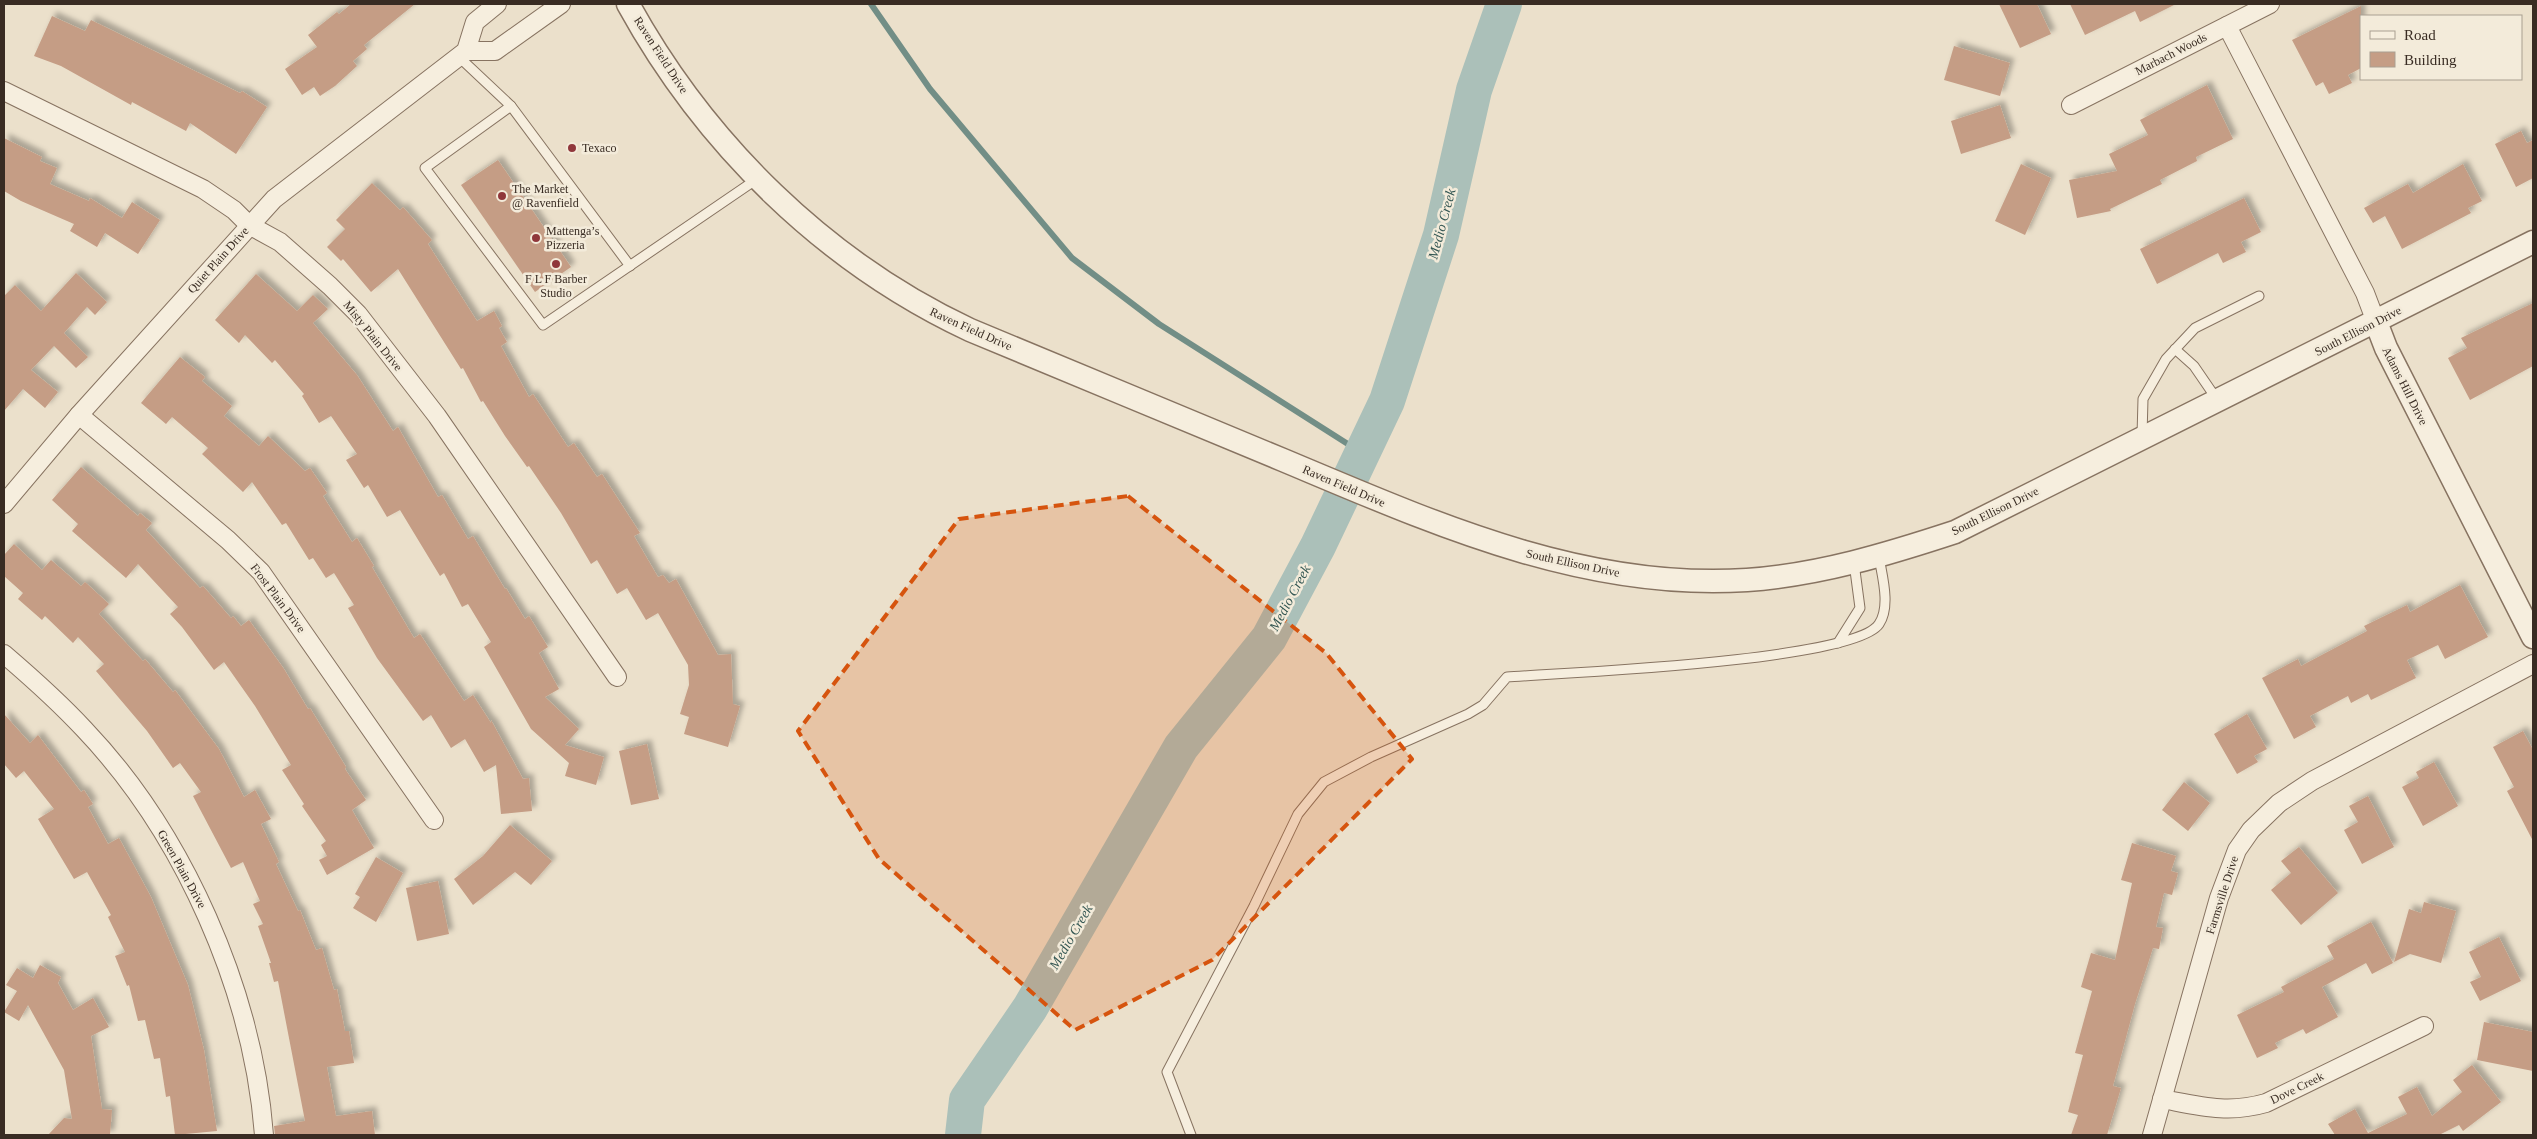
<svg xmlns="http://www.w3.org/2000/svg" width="2537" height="1139" viewBox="0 0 2537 1139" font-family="Georgia,serif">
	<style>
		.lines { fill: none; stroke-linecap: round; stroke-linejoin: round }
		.stream { stroke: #728e86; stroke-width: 6 }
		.river { stroke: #abc0b9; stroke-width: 36 }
		.building { fill: #c59d85; filter: url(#shadow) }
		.service-casing { stroke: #877361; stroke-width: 11 }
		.minor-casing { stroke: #877361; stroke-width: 20 }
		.tertiary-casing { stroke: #877361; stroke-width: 25 }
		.service { stroke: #f6eede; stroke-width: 9 }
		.minor { stroke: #f6eede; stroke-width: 18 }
		.tertiary { stroke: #f6eede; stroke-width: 22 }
		.marked { fill: #d6540e; fill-opacity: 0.2; stroke: #d6540e; stroke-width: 4; stroke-dasharray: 10 6; stroke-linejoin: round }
		.poi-dot { fill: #90373b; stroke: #f3ebda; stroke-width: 2 }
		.labels { text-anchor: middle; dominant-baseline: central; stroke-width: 5; stroke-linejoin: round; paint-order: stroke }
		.street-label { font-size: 12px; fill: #392c23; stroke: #f3ebda }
		.poi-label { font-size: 12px; fill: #392c23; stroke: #f3ebda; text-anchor: start }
		.water-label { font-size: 14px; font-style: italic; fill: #345753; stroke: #f3ebda }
	</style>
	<defs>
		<filter id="shadow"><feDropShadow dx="4.5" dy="-4.5" stdDeviation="2.5" flood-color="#0004"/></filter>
	</defs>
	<rect width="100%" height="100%" fill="#ebe0cb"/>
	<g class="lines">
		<!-- stream -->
		<path class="stream" d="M 871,4 L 930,89 L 1072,258 L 1159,324 L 1362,453"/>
		<!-- river -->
		<path class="river" d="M 963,1135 L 967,1100 L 1030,1008 L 1181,747 L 1269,638 L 1318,546 L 1387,401 L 1441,235 L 1474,90 L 1504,4"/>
	</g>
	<!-- building -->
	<g class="building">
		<path d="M 351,4 L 415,4 L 364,45 L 367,49 L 353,61 L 357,66 L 335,86 L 320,96 L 314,87 L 302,95 L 285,69 L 317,47 L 308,35 L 337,12 L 339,14 Z"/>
		<path d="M 1999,4 L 2037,4 L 2051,34 L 2020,48 Z"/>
		<path d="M 2070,4 L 2176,4 L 2140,22 L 2135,11 L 2085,35 Z"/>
		<path d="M 2361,6 L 2361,68 L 2348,75 L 2352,83 L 2329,94 L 2323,82 L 2316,86 L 2292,40 Z"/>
		<path d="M 52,16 L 85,31 L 91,20 L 240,93 L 242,91 L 267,107 L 236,154 L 190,123 L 186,131 L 132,102 L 131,105 L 61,66 L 34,56 Z"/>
		<path d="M 1954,46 L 2010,63 L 2000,96 L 1944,80 Z"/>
		<path d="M 2207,85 L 2233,139 L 2196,157 L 2197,161 L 2160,180 L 2162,184 L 2110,209 L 2111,211 L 2077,218 L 2069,180 L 2117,171 L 2109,154 L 2148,135 L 2140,120 Z"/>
		<path d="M 2000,105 L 2011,138 L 1961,154 L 1951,121 Z"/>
		<path d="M 2521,131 L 2527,143 L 2533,140 L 2533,178 L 2516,187 L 2495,144 Z"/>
		<path d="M 4,138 L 42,157 L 40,161 L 57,168 L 50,184 L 89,201 L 90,198 L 122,218 L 132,202 L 160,220 L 138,254 L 105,233 L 97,247 L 70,231 L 74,224 L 21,201 L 4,191 Z"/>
		<path d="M 498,160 L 571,267 L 535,292 L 461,185 Z"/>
		<path d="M 2021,164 L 2051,178 L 2025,235 L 1995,221 Z"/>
		<path d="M 2463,164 L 2482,201 L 2468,208 L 2471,213 L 2402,249 L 2385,216 L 2373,223 L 2364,208 L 2408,184 L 2413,193 Z"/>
		<path d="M 372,183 L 400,210 L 403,207 L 432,240 L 428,244 L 477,321 L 494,311 L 502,326 L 499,328 L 507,342 L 501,346 L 529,397 L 533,394 L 568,447 L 574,443 L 597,477 L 602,474 L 640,533 L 634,536 L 658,577 L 663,575 L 669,583 L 676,579 L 718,655 L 731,654 L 733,704 L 740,706 L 728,747 L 684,734 L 689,717 L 680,714 L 689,685 L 688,665 L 658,613 L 646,620 L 627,588 L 617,594 L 597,560 L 591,564 L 561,513 L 529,466 L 527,467 L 505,436 L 483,401 L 481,402 L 463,368 L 461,369 L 398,269 L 371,292 L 343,259 L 341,261 L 327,247 L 345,229 L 336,220 Z"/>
		<path d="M 2244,198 L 2261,232 L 2241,242 L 2246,252 L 2223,263 L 2218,253 L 2157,284 L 2140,249 Z"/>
		<path d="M 76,273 L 107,302 L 95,315 L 87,307 L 64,333 L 88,357 L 76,368 L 54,346 L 31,370 L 58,392 L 45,408 L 23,389 L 4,411 L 4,296 L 15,285 L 41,311 Z"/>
		<path d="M 256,274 L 297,311 L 313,295 L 328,309 L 313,323 L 357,375 L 393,431 L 398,427 L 438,497 L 442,495 L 468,539 L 473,536 L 505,589 L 506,588 L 525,619 L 529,616 L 548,647 L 539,653 L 559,689 L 545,697 L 579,729 L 565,745 L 604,757 L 596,785 L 565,776 L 569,763 L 531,729 L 484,647 L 491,642 L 468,604 L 462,607 L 444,573 L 440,576 L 400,510 L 387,517 L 368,485 L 364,488 L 346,460 L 357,454 L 331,416 L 319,423 L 302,396 L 304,394 L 275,360 L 272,363 L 245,335 L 239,343 L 215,320 Z"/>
		<path d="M 2533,303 L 2533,366 L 2470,400 L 2448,358 L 2467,348 L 2461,338 Z"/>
		<path d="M 180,357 L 205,377 L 202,381 L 232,406 L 224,416 L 259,446 L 268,436 L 305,471 L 310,468 L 327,493 L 323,496 L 352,542 L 357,538 L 374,566 L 372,567 L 414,638 L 420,634 L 464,701 L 473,695 L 491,723 L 491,720 L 523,779 L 529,778 L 532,811 L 501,814 L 496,765 L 484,772 L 465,739 L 451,748 L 431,715 L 423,721 L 377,658 L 348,608 L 354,605 L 334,573 L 326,578 L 313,558 L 309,560 L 286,523 L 282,525 L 252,482 L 243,492 L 202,454 L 208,448 L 172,417 L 166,424 L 141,403 Z"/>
		<path d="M 81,467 L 138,516 L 140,513 L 152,523 L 146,530 L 200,588 L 203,586 L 231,618 L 233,616 L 241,626 L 249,620 L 284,669 L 308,709 L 310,708 L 346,767 L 345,769 L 366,800 L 352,810 L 374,848 L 327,875 L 319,860 L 327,856 L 321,845 L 326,841 L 302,806 L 304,804 L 282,770 L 291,765 L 255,706 L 224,662 L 214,670 L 182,627 L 170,614 L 178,607 L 138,564 L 126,578 L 72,531 L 78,524 L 52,500 Z"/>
		<path d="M 14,544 L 42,570 L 51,560 L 81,586 L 85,582 L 109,604 L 99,614 L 143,661 L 145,659 L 173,692 L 175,690 L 219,749 L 244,797 L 255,790 L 271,819 L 261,824 L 279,862 L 276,864 L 298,911 L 300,910 L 316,950 L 322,948 L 334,990 L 337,989 L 345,1031 L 349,1031 L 354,1063 L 327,1067 L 336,1116 L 372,1111 L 375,1135 L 275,1135 L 274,1126 L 305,1121 L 278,981 L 274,982 L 269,963 L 271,963 L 258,926 L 263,924 L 253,904 L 260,901 L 243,862 L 231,868 L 193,796 L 201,792 L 180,763 L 173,768 L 147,731 L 96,671 L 104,664 L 78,637 L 73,643 L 45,616 L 42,620 L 18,599 L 23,593 L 4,576 L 4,555 Z"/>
		<path d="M 2460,585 L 2488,637 L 2445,659 L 2438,645 L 2407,660 L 2416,678 L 2371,700 L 2368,694 L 2351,703 L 2348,696 L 2310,716 L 2316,727 L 2294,739 L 2262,678 L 2298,659 L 2301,666 L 2367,631 L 2364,626 L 2407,605 L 2410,612 Z"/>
		<path d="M 4,714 L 30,743 L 38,735 L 81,792 L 84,790 L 93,804 L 88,807 L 108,844 L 119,838 L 151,897 L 188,985 L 204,1050 L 217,1131 L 175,1135 L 170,1096 L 166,1097 L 160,1058 L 154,1059 L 145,1020 L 138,1021 L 129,985 L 127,986 L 115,956 L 125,952 L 108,917 L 111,915 L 87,872 L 74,879 L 38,819 L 54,809 L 24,771 L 16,778 L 4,764 Z"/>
		<path d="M 2247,714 L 2267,749 L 2254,756 L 2258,762 L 2237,774 L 2214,734 Z"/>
		<path d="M 2523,731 L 2533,750 L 2533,841 L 2507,791 L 2514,787 L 2493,747 Z"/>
		<path d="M 647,744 L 659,799 L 631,805 L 619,751 Z"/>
		<path d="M 2434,762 L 2458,806 L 2423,826 L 2402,787 L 2419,778 L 2416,772 Z"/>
		<path d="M 2184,782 L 2210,803 L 2188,831 L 2162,810 Z"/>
		<path d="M 2368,796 L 2394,847 L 2362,864 L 2344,830 L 2358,822 L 2349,806 Z"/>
		<path d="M 510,825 L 552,861 L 531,885 L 515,872 L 473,905 L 454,879 L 483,856 Z"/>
		<path d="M 2132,843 L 2176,856 L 2171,871 L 2178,873 L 2172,895 L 2164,893 L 2156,927 L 2163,928 L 2159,949 L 2153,948 L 2135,1004 L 2113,1086 L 2121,1088 L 2107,1135 L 2071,1135 L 2078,1115 L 2068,1112 L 2083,1055 L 2075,1053 L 2092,991 L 2081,987 L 2091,953 L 2115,960 L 2132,883 L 2121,880 Z"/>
		<path d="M 2299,847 L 2338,893 L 2301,925 L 2271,890 L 2291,873 L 2281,861 Z"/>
		<path d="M 376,857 L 403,873 L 376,922 L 353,908 L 360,897 L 355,894 Z"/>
		<path d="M 438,881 L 449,934 L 417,941 L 406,888 Z"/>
		<path d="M 2424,902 L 2456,911 L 2441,963 L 2410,954 L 2394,962 L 2409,909 L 2421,913 Z"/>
		<path d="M 2371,922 L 2393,963 L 2372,974 L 2366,963 L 2322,987 L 2338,1017 L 2306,1034 L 2303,1029 L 2275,1043 L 2278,1048 L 2257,1058 L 2237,1015 L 2284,992 L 2281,987 L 2334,959 L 2327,946 Z"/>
		<path d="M 2499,937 L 2521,981 L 2480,1001 L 2470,982 L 2481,977 L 2469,952 Z"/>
		<path d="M 40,965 L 61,977 L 58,983 L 73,1010 L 93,998 L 109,1027 L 91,1036 L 102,1109 L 112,1110 L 110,1135 L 48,1135 L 64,1118 L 72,1119 L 64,1070 L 28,1005 L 19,1021 L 4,1012 L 17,991 L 6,985 L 17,968 L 33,978 Z"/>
		<path d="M 2484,1022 L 2533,1032 L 2533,1071 L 2477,1060 Z"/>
		<path d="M 2472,1065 L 2501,1102 L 2463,1131 L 2459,1125 L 2439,1135 L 2335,1135 L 2328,1124 L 2355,1109 L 2368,1133 L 2407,1114 L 2398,1097 L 2417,1087 L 2432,1116 L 2462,1092 L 2453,1080 Z"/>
	</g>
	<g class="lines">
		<!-- service casing -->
		<g class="service-casing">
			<g id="service">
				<path d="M 459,57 L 511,106 L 425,168 L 543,325 L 757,179"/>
				<path d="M 511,106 L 630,266"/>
				<path d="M 2175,349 L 2194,366 L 2218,401"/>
				<path d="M 2142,436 L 2143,399 L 2166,359 L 2195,328 L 2259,296"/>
				<path d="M 1838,643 L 1860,608 L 1854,563"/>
				<path d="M 1191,1135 L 1167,1072 L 1254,906 L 1298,814 L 1324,782 L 1371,757 L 1468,714 L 1483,705 L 1507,677 C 1563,673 1855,661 1879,624 C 1891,606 1882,576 1879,557"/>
			</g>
		</g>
		<!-- minor casing -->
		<g class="minor-casing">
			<g id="minor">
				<path d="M 2227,26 L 2365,293 L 2376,322"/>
				<path d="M 466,51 L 495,51 L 561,4"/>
				<path d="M 4,91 L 203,189 L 234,210 L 249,225 L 280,242 L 330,286 L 358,314 L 437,416 L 617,677"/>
				<path d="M 2071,105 L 2270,4"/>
				<path d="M 79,415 L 228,540 L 261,572 L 434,820"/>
				<path d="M 4,504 L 79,415 L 274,199 L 466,51 L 475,22 L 497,4"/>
				<path d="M 4,654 C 32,678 59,702 84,729 C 184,834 253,991 264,1135"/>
				<path d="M 2162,1099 C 2200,1106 2228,1114 2266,1103 L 2424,1026"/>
				<path d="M 2152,1135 L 2219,898 L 2237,850 L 2251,830 L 2279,803 L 2312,781 L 2533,664"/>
			</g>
		</g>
		<!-- tertiary casing -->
		<g class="tertiary-casing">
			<g id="tertiary">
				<path d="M 628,4 C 705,144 825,262 970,330 C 1074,373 1179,417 1283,460 C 1431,522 1583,591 1747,580 C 1819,575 1888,554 1955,532 L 2533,242"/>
				<path d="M 2376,322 L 2386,348 L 2533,637"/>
			</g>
		</g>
		<!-- service -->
		<use href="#service" class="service"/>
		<!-- minor -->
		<use href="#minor" class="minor"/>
		<!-- tertiary -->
		<use href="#tertiary" class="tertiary"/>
	</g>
	<!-- marked area -->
	<path class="marked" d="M 1128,496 L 1326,653 L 1412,759 L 1212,960 L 1075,1030 L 879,859 L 798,731 L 959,519 Z"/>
	<!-- markers -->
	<g class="poi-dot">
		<circle cx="572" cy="148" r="5"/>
		<circle cx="502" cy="196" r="5"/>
		<circle cx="536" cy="238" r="5"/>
		<circle cx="556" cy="264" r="5"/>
	</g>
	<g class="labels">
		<!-- street labels -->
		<g class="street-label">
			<text transform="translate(2171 54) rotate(-27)">Marbach Woods</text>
			<text transform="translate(661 55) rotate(57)">Raven Field Drive</text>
			<text transform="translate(218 260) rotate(-48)">Quiet Plain Drive</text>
			<text transform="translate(971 329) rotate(24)">Raven Field Drive</text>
			<text transform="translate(2358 331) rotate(-27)">South Ellison Drive</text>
			<text transform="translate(373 336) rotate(51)">Misty Plain Drive</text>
			<text transform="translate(2405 386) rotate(63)">Adams Hill Drive</text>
			<text transform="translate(1344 486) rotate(23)">Raven Field Drive</text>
			<text transform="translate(1995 511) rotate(-26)">South Ellison Drive</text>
			<text transform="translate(1573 563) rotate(12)">South Ellison Drive</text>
			<text transform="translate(278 598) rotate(53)">Frost Plain Drive</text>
			<text transform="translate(182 869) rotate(61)">Green Plain Drive</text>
			<text transform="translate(2222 895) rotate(-72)">Farmsville Drive</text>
			<text transform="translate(2297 1088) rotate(-26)">Dove Creek</text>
		</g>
		<!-- poi labels -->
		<g class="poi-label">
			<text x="582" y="148">Texaco</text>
			<text x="512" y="189">The Market<tspan x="512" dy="14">@ Ravenfield</tspan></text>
			<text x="546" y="231">Mattenga’s<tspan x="546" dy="14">Pizzeria</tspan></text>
			<text x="556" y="279" text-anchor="middle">F L F Barber<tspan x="556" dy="14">Studio</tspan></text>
		</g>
		<!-- water labels -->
		<g class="water-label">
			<text transform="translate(1442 224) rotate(-75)">Medio Creek</text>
			<text transform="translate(1290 598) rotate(-62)">Medio Creek</text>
			<text transform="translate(1071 937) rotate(-60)">Medio Creek</text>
		</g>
	</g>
	<!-- border -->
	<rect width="2537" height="1139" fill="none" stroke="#392c23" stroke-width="10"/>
	<!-- legend -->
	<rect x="2360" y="15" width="162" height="65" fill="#f3ebda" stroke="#a99f91"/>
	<rect x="2370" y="31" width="25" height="8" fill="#f6eede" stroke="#a99f91"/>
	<text x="2404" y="40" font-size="15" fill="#392c23">Road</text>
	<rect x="2370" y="52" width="25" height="15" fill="#c59d85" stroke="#a99f91"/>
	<text x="2404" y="65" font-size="15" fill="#392c23">Building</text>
</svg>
